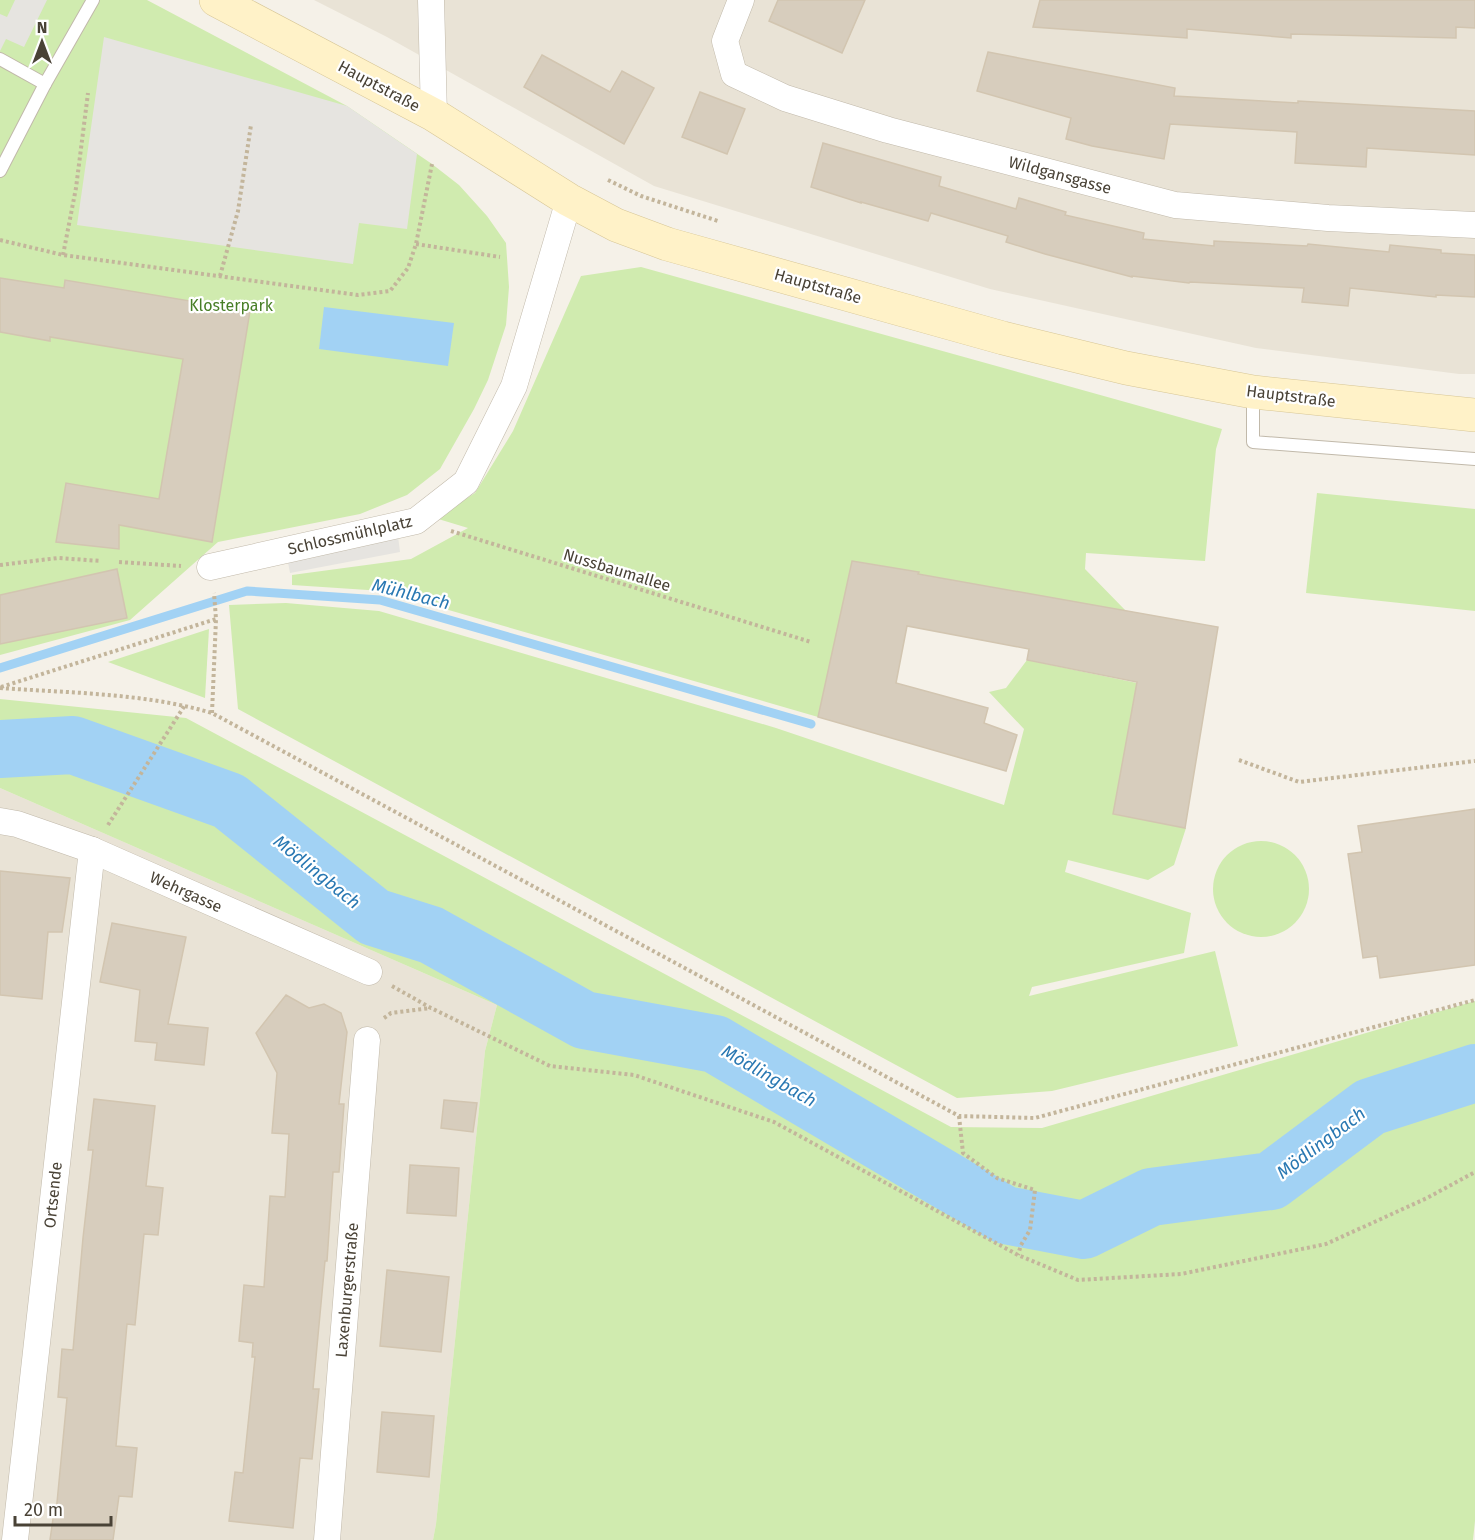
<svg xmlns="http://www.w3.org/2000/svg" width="1475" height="1540" viewBox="0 0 1475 1540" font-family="'Fira Sans',sans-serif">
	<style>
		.residential { fill: #e9e3d6 }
		.green { fill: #d0ebaf }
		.parking { fill: #e6e4e0 }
		.water { fill: #a2d2f4 }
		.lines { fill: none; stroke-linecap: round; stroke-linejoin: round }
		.stream { stroke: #a2d2f4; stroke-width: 9 }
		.river { stroke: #a2d2f4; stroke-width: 58 }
		.building { fill: #d7cdbd; stroke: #d2c5b0; stroke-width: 1.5 }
		.lane-casing { stroke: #c1b9aa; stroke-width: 14 }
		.street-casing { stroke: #c1b9aa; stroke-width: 27 }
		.secondary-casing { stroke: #d7c696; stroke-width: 34 }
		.path { stroke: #c3b59b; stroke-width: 4; stroke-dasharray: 3 3; stroke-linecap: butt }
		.lane { stroke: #fff; stroke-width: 12 }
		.street { stroke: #fff; stroke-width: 26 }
		.secondary { stroke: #fff2c8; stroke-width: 33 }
		.labels { text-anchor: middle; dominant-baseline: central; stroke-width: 4.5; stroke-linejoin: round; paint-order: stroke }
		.street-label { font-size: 16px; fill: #494236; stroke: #fff }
		.park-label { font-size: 16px; fill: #477e26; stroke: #fff }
		.water-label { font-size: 18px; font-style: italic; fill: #2978b2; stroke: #fff }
	</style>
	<rect width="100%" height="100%" fill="#f5f1e8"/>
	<!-- residential -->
	<g class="residential">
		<path d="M 314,0 L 1475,0 L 1475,374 L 1459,374 L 1256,348 L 990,289 L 654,186 L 387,37 Z"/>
		<path d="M 0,788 L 497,1005 L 485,1051 L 436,1524 L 433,1540 L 0,1540 Z"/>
	</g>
	<!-- green -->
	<g class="green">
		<path d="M 0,0 L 147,0 L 347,106 L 432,164 L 459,185 L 487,216 L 506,243 L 509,287 L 506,325 L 488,380 L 474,409 L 440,469 L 407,495 L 360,514 L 218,542 L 130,620 L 0,655 Z"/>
		<path d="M 641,267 L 1222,429 L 1216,449 L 1205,561 L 1086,553 L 1085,569 L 1126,611 L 918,574 L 918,572 L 853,561 L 818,717 L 383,591 L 292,585 L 292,575 L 411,559 L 468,528 L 435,518 L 475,493 L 513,431 L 581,276 Z"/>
		<path d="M 1317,493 L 1475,509 L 1475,611 L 1306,593 Z"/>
		<path d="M 286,603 L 379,611 L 776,728 L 1004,805 L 1024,729 L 989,692 L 1006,688 L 1027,660 L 1137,683 L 1113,814 L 1186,828 L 1174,865 L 1148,880 L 1068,860 L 1065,872 L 1191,913 L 1184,953 L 1032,987 L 1029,996 L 1215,951 L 1238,1046 L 1052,1091 L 957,1098 L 238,709 L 229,605 Z"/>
		<path d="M 209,629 L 205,698 L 108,662 Z"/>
		<path d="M 0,699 L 186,718 L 951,1127 L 1042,1128 L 1475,1001 L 1475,1521 L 1473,1540 L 433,1540 L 436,1524 L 485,1051 L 497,1005 L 0,788 Z"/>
		<circle cx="1261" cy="889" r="48"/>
	</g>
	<!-- parking -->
	<g class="parking">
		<path d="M 15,0 L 47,0 L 24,47 L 6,39 L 0,51 L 0,14 L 7,17 Z"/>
		<path d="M 104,37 L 347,106 L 417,154 L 407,229 L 359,223 L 353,264 L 77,225 Z"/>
		<path d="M 398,536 L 400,552 L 290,573 L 287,557 Z"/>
	</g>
	<!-- water -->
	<path class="water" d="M 324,307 L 454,323 L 448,366 L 319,349 Z"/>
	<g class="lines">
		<!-- stream -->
		<path class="stream" d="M 0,668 L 247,591 L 380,600 L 811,724"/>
		<!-- river -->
		<path class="river" d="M 0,749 L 73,745 L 229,801 L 374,917 L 431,935 L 584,1020 L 715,1044 L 1005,1215 L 1084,1230 L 1151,1197 L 1271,1181 L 1370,1107 L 1475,1073"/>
	</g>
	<!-- building -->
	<g class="building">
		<path d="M 778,0 L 865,0 L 842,53 L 769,21 Z"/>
		<path d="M 1040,0 L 1475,0 L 1475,28 L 1456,27 L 1456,38 L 1291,34 L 1291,38 L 1187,29 L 1187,38 L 1033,27 Z"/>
		<path d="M 988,52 L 1175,88 L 1174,96 L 1298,103 L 1298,101 L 1475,111 L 1475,155 L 1367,148 L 1366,167 L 1295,163 L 1297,132 L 1170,124 L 1164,159 L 1092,146 L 1066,139 L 1071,118 L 977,91 Z"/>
		<path d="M 542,55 L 610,92 L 622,71 L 654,88 L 624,144 L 524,87 Z"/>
		<path d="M 700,92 L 745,109 L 727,154 L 682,137 Z"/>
		<path d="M 823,143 L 941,177 L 939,186 L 1016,209 L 1019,198 L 1066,212 L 1065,215 L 1144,233 L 1143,239 L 1214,246 L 1214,241 L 1307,246 L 1308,244 L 1389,252 L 1390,245 L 1441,250 L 1441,253 L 1475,255 L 1475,297 L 1436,295 L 1436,297 L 1350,288 L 1348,306 L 1302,302 L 1304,288 L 1190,282 L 1189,283 L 1132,276 L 1132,277 L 1045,254 L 1006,242 L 1008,236 L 931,213 L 928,221 L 861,202 L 861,203 L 811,187 Z"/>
		<path d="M 0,278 L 64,288 L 65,280 L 250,311 L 212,542 L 119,525 L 119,549 L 56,542 L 66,483 L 159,499 L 183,359 L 50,337 L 50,341 L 0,332 Z"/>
		<path d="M 852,561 L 919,572 L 918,574 L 1218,627 L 1185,828 L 1113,814 L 1137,682 L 1027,660 L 1029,649 L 907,626 L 896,683 L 988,708 L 984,723 L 1017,735 L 1006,771 L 818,717 Z"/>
		<path d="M 117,569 L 127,618 L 0,644 L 0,595 Z"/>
		<path d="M 1475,809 L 1475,965 L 1380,978 L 1377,956 L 1363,958 L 1348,854 L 1362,852 L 1358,826 Z"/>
		<path d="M 0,871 L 70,878 L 62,932 L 48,932 L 42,999 L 0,995 Z"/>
		<path d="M 112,923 L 186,937 L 168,1024 L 208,1028 L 204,1065 L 155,1060 L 157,1043 L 135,1041 L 140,990 L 100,982 Z"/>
		<path d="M 286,995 L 309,1008 L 324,1004 L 341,1013 L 347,1032 L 339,1104 L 344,1104 L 339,1172 L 333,1172 L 327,1261 L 325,1261 L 313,1389 L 319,1389 L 312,1459 L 300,1458 L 293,1528 L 229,1521 L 235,1472 L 243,1473 L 255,1357 L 252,1357 L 253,1343 L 239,1341 L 244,1285 L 264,1287 L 270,1196 L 285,1197 L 289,1134 L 272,1133 L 277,1073 L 256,1033 Z"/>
		<path d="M 94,1099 L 155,1106 L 146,1186 L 163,1188 L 158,1235 L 144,1234 L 135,1325 L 127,1324 L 116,1446 L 137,1448 L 132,1497 L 119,1496 L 113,1540 L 50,1540 L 54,1512 L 56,1513 L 67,1398 L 58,1397 L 62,1349 L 73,1350 L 83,1238 L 93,1150 L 88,1150 Z"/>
		<path d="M 444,1100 L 477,1103 L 473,1132 L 441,1128 Z"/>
		<path d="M 410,1165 L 459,1168 L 456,1216 L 407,1213 Z"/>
		<path d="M 387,1270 L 449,1277 L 441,1352 L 380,1346 Z"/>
		<path d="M 382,1412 L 434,1416 L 429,1477 L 377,1472 Z"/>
	</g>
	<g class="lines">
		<!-- lane casing -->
		<g class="lane-casing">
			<g id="lane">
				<path d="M 0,59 L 45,84"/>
				<path d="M 0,171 L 45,84 L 93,0"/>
				<path d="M 1253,394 L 1253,442 L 1475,459"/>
			</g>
		</g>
		<!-- street casing -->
		<g class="street-casing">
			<g id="street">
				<path d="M 431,0 L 434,115"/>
				<path d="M 741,0 L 725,41 L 734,74 L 785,98 L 888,130 L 1175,205 L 1328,218 L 1475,225"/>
				<path d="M 210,567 L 416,521 L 466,482 L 514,386 L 569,200"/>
				<path d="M 0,821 L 17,824 L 92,850 L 369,972"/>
				<path d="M 15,1540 L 92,850"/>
				<path d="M 327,1540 L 367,1040"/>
			</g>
		</g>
		<!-- secondary casing -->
		<g class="secondary-casing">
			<path id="secondary" d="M 216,0 L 434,115 L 569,200 L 616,225 L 667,244 L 1003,338 L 1126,368 L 1253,392 L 1475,415"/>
		</g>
		<!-- path -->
		<g class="path">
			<path d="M 608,180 L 641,196 L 718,221"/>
			<path d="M 0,240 L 63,255 L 358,295 L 390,291 L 408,268 L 416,244 L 432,164"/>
			<path d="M 416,244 L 500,257"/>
			<path d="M 63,255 L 76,188 L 88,93"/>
			<path d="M 220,276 L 238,211 L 251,125"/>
			<path d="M 451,531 L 811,642"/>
			<path d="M 119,562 L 181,566"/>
			<path d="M 0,565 L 58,558 L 101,561"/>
			<path d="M 1,687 L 216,619"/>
			<path d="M 0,688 C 71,693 144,693 212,713 L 959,1116 L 1035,1118 L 1475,1000"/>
			<path d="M 212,713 L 216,619 L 214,593"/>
			<path d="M 1239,760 L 1299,782 L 1475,761"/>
			<path d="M 108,825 L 185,705"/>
			<path d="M 392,986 L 431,1008 L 550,1066 L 634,1075 L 774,1122 L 1018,1255 L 1078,1280 L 1181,1274 L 1326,1244 L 1427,1198 L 1475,1172"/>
			<path d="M 384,1018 L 391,1013 L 431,1008"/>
			<path d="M 959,1116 L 963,1153 L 997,1178 L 1035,1190 L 1030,1230 L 1021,1245 L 1018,1255"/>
		</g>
		<!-- lane -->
		<use href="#lane" class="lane"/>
		<!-- street -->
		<use href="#street" class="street"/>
		<!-- secondary -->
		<use href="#secondary" class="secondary"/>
	</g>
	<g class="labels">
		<!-- street labels -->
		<g class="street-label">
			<text transform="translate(379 86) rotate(28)">Hauptstraße</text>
			<text transform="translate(1060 175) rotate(15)">Wildgansgasse</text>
			<text transform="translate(818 286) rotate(16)">Hauptstraße</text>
			<text transform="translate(1291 396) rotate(7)">Hauptstraße</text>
			<text transform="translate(350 535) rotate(-13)">Schlossmühlplatz</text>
			<text transform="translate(617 570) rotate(17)">Nussbaumallee</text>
			<text transform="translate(186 892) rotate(24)">Wehrgasse</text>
			<text transform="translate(53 1195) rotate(-84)">Ortsende</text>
			<text transform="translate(347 1290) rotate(-85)">Laxenburgerstraße</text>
		</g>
		<!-- park labels -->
		<g class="park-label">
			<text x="231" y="305">Klosterpark</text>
		</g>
		<!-- water labels -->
		<g class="water-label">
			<text transform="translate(411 594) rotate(14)">Mühlbach</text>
			<text transform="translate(317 872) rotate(39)">Mödlingbach</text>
			<text transform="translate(769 1076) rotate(30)">Mödlingbach</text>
			<text transform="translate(1321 1143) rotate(-37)">Mödlingbach</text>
		</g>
	</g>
	<!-- north arrow -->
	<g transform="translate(42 42)" stroke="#ffffff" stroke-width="4.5" paint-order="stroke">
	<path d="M0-4.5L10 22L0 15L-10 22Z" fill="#494236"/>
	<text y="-9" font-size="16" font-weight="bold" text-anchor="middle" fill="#494236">N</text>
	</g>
	<!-- scale -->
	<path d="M15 1516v9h96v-9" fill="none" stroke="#494236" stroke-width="3"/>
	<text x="24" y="1516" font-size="18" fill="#494236" stroke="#ffffff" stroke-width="4.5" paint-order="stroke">20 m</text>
</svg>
